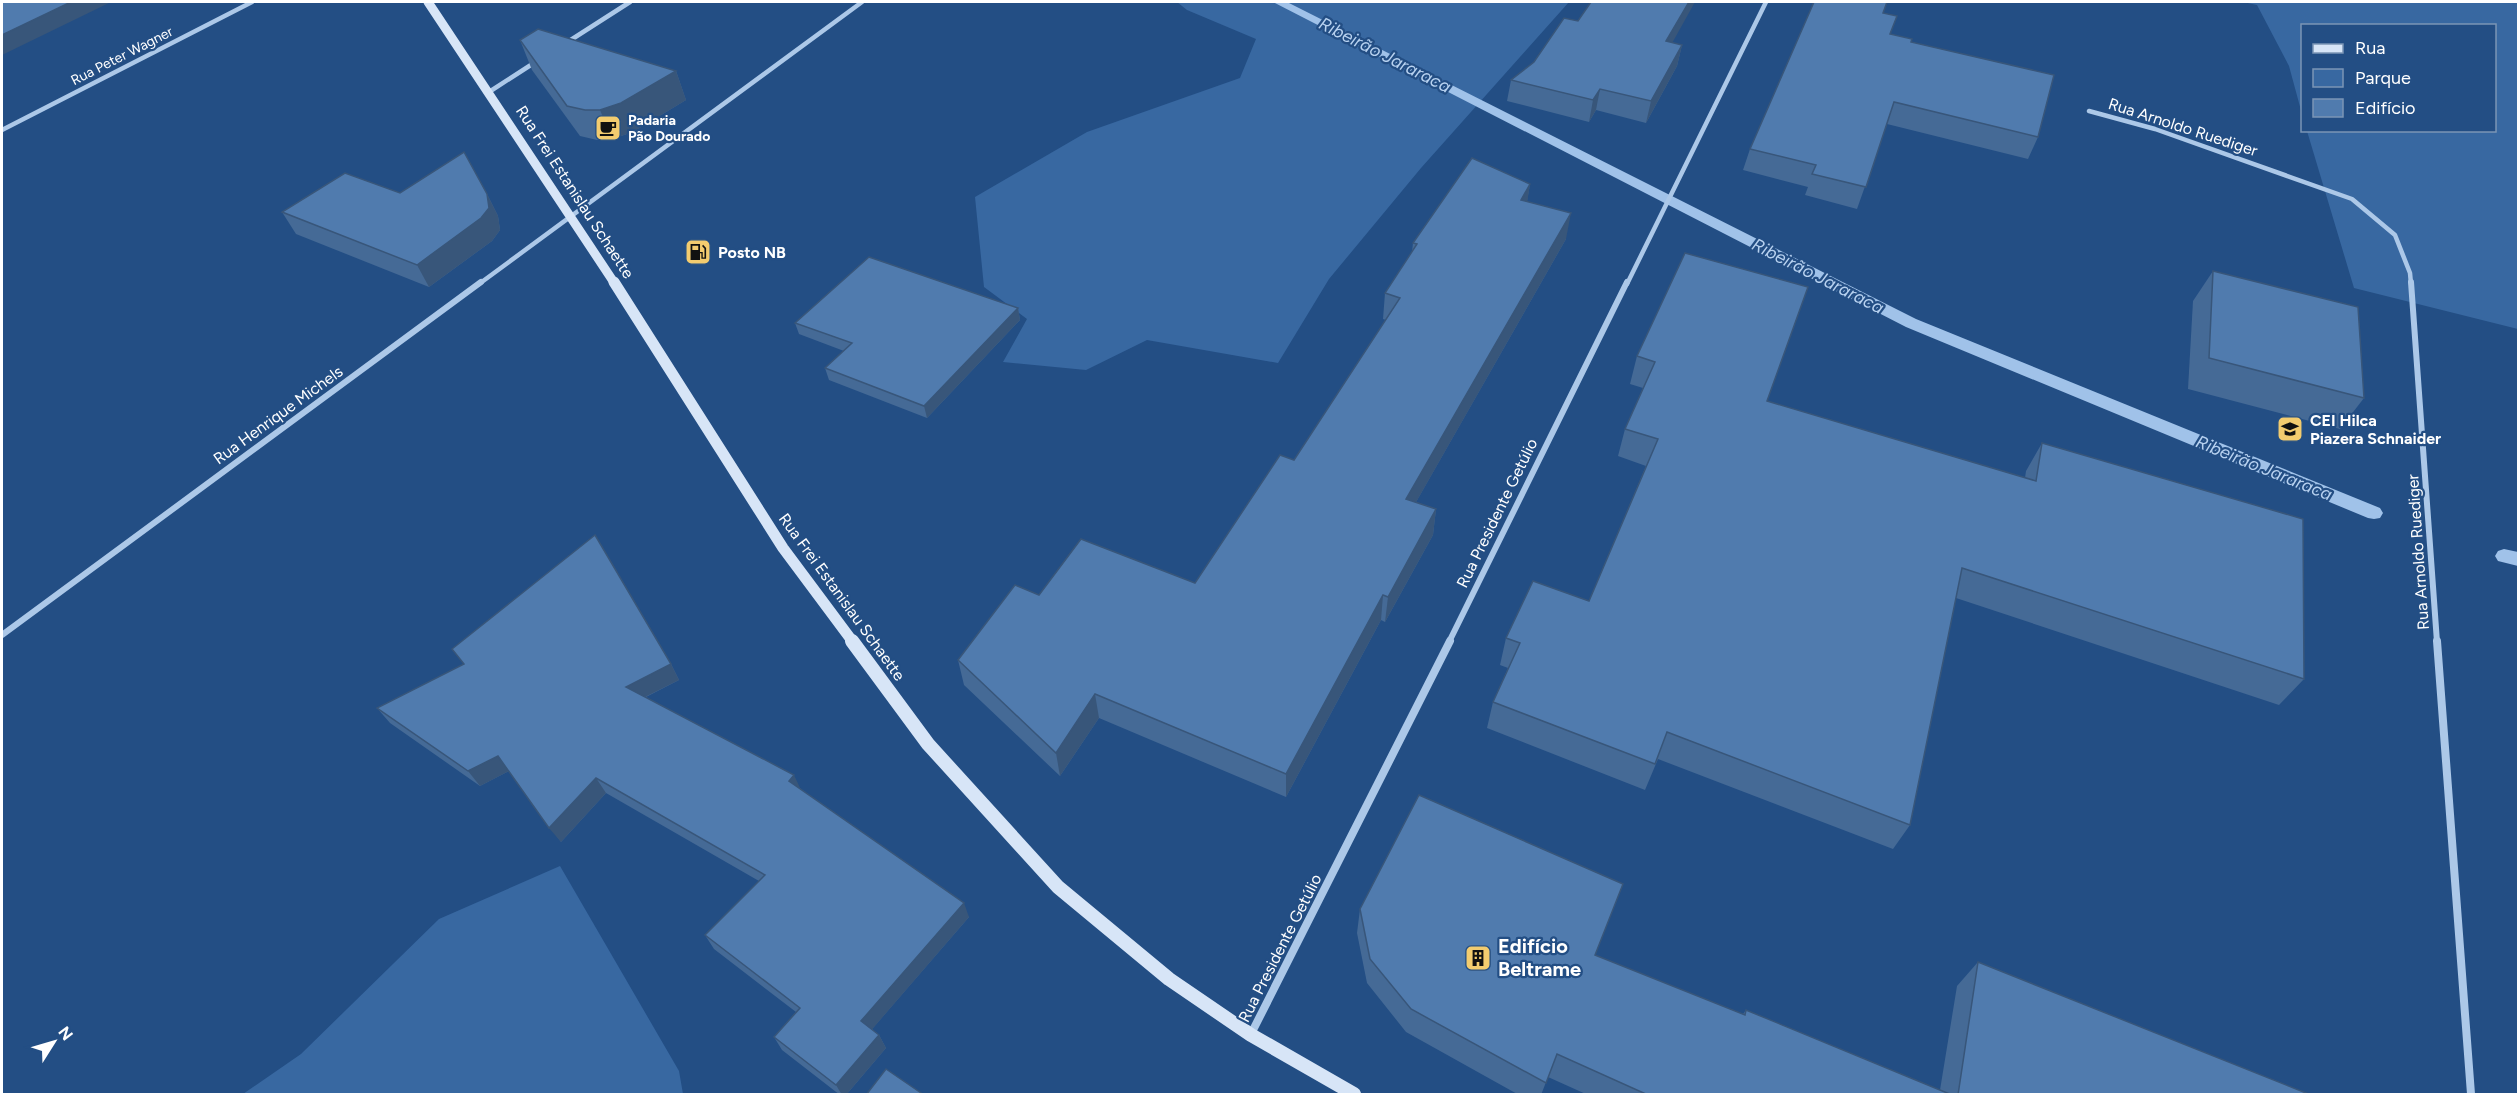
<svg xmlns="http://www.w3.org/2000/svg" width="2520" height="1096" viewBox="0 0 2520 1096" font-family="Figtree,sans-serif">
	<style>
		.green { fill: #3868a1 }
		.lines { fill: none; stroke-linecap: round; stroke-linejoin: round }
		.stream { fill: #a0c2e9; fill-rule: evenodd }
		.street-far2 { stroke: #acc8e8; stroke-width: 4.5 }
		.street-far1 { stroke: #acc8e8; stroke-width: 6 }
		.street { stroke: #acc8e8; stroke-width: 8 }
		.secondary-far2 { stroke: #d7e5f7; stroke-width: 9 }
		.secondary-far1 { stroke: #d7e5f7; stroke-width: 11 }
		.secondary { stroke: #d7e5f7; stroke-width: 14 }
		.wall { fill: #456a96 }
		.shaded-wall { fill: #38567a }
		.building { fill: #507bae; stroke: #38567a; stroke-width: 1.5 }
		.labels { text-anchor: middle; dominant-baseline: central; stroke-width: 4.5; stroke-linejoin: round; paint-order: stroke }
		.far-street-label { font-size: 14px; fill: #fff; stroke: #234e84 }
		.far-poi-label { font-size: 14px; font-weight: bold; fill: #fff; stroke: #234e84; text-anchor: start }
		.street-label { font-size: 16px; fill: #fff; stroke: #234e84 }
		.poi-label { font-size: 16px; font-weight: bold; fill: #fff; stroke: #234e84; text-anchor: start }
		.water-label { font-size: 18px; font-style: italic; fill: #b8d2f0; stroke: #234e84 }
		.near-poi-label { font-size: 20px; font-weight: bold; fill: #fff; stroke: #234e84; text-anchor: start }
	</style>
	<rect width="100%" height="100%" fill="#234e84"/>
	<!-- green -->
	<g class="green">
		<path d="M 1177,2 L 1569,2 L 1421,168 L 1329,279 L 1278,363 L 1147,340 L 1086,370 L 1003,362 L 1027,319 L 984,287 L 975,197 L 1087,132 L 1240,78 L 1256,39 L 1187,10 Z"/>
		<path d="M 2243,2 L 2518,2 L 2518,329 L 2354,288 L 2307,131 L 2494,130 L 2494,26 L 2302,26 L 2302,114 L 2289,66 L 2257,5 Z"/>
		<path d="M 560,866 L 679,1071 L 683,1094 L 243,1094 L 301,1054 L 439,919 Z"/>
	</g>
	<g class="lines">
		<!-- stream -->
		<g class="stream">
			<path d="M 1273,2 L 1287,2 L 1916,319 L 2380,508 L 2383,513 L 2380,518 L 2374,519 L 2368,518 L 1906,327 Z"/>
			<path d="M 2504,549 L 2518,552 L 2518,566 L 2498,561 L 2495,556 L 2498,551 Z"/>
		</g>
		<!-- street-far2 -->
		<g class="street-far2">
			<path d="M 566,43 L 630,2"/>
			<path d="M 489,92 L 537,61"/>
			<path d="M 2089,111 L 2155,129 L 2352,199 L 2395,235 L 2410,273 L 2411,284"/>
			<path d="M 2,130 L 252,2"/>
			<path d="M 479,284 L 862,2"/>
			<path d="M 1627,284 L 1766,2"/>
		</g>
		<!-- street-far1 -->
		<g class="street-far1">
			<path d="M 2411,282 L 2437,642"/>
			<path d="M 2,635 L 481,282"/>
			<path d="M 1449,642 L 1627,282"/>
		</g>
		<!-- street -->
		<g class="street">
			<path d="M 2437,641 L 2471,1094"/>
			<path d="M 1251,1034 L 1450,641"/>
		</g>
		<!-- secondary-far2 -->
		<path class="secondary-far2" d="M 428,2 L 615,284"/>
		<!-- secondary-far1 -->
		<path class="secondary-far1" d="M 614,282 L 783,548 L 853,642"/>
		<!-- secondary -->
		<path class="secondary" d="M 852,641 L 928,744 L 1058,887 L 1169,979 L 1251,1035 L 1354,1094"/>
	</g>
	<!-- wall -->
	<g class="wall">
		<path d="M 1883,13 L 1890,34 L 1911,42 L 2038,137 L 2028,159 L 1887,124 L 1857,209 L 1805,195 L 1808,187 L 1743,170 L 1750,149 Z"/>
		<path d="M 520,40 L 676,71 L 686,100 L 633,132 L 612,139 L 597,140 L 580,136 L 532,70 Z"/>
		<path d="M 1672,43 L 1682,45 L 1677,66 L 1646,123 L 1596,110 L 1589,122 L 1507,101 L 1511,80 Z"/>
		<path d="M 1530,184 L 1527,201 L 1566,239 L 1416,502 L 1436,509 L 1433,535 L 1385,622 L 1381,620 L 1286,797 L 1099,718 L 1060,776 L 964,685 L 958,660 L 1039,595 L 1195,583 L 1294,460 L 1386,320 L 1383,319 L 1385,293 L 1412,252 L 1413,243 Z"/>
		<path d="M 400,193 L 487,194 L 498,216 L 500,230 L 492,241 L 429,287 L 296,234 L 282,212 Z"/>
		<path d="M 1685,253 L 1767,401 L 2025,478 L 2026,471 L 2042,443 L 2304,679 L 2279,705 L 1956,598 L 1910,825 L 1893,849 L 1658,759 L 1645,790 L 1487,728 L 1493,702 L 1508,668 L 1500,665 L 1506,638 L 1589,601 L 1646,466 L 1618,456 L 1625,429 L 1643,388 L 1630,384 L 1637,356 Z"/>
		<path d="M 2213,271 L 2364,398 L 2340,429 L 2188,389 L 2193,301 Z"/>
		<path d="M 1018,308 L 1020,320 L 927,418 L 829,380 L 825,368 L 844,351 L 799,334 L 795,323 Z"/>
		<path d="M 671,664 L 679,680 L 646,697 L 801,789 L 969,917 L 872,1029 L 879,1035 L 886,1048 L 846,1095 L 840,1095 L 782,1050 L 774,1037 L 796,1012 L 714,949 L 705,935 L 759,881 L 606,793 L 561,842 L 509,771 L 480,786 L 390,723 L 377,708 Z"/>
		<path d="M 1360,909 L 1595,955 L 1743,1014 L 1746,1010 L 1940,1090 L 1957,986 L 1978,962 L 2311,1095 L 1588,1095 L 1548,1077 L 1541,1095 L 1519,1095 L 1406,1032 L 1367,983 L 1357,933 Z"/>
	</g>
	<!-- shaded-wall -->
	<g class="shaded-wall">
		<path d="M 71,2 L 111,2 L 2,55 L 2,35 Z"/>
		<path d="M 1689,2 L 1695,2 L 1661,63 L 1666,41 Z"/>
		<path d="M 1682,45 L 1677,66 L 1646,123 L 1651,101 Z"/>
		<path d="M 676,71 L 686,100 L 633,132 L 612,139 L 600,110 Z"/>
		<path d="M 1600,89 L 1596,110 L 1589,122 L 1593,100 Z"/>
		<path d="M 1530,184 L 1526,210 L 1521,200 Z"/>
		<path d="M 487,194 L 498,216 L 500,230 L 492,241 L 429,287 L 417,265 Z"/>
		<path d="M 1571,213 L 1566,239 L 1403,525 L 1406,499 Z"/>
		<path d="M 1018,308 L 1020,320 L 927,418 L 924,406 Z"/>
		<path d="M 1436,509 L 1433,535 L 1385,622 L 1388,597 Z"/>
		<path d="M 1383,595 L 1381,620 L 1286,797 L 1286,774 Z"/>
		<path d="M 671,664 L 679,680 L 635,702 L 626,687 Z"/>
		<path d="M 1095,694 L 1099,718 L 1060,776 L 1056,753 Z"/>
		<path d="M 498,756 L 509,771 L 480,786 L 468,771 Z"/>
		<path d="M 794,775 L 801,790 L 789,781 Z"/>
		<path d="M 596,778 L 606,793 L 561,842 L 549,828 Z"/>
		<path d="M 964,903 L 969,917 L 868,1034 L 861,1021 Z"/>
		<path d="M 879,1035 L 886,1048 L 846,1095 L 842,1095 L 836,1085 Z"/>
	</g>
	<!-- building -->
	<g class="building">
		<path d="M 2,2 L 71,2 L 2,35 Z"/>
		<path d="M 1591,2 L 1689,2 L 1666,41 L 1682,45 L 1651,101 L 1600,89 L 1593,100 L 1511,80 L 1534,62 L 1564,18 L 1578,21 Z"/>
		<path d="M 1814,2 L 1887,2 L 1883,13 L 1897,16 L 1890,34 L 1912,39 L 1911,42 L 2054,75 L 2038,137 L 1894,102 L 1866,187 L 1812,174 L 1816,165 L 1750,149 Z"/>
		<path d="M 538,29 L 676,71 L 621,103 L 600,110 L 585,110 L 567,106 L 520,40 Z"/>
		<path d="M 464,152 L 487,194 L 489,208 L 481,218 L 417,265 L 282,212 L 345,173 L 400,193 Z"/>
		<path d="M 1472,158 L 1530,184 L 1521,200 L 1571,213 L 1406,499 L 1436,509 L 1388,597 L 1383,595 L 1286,774 L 1095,694 L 1056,753 L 958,660 L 1015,585 L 1039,595 L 1081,539 L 1195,583 L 1280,455 L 1294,460 L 1400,298 L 1385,293 L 1417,244 L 1413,243 Z"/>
		<path d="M 1685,253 L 1808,287 L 1767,401 L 2036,481 L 2042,443 L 2303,519 L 2304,679 L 1962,568 L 1910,825 L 1667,732 L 1655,764 L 1493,702 L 1520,643 L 1506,638 L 1533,581 L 1589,601 L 1658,439 L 1625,429 L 1655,362 L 1637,356 Z"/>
		<path d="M 869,257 L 1018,308 L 924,406 L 825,368 L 852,343 L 795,323 Z"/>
		<path d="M 2213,271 L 2358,307 L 2364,398 L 2209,358 Z"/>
		<path d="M 595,535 L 671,664 L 626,687 L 794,775 L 789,781 L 964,903 L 861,1021 L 879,1035 L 836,1085 L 774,1037 L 800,1008 L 705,935 L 765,875 L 596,778 L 549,828 L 498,756 L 468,771 L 377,708 L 464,664 L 452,649 Z"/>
		<path d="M 1419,795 L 1623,884 L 1595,955 L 1745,1015 L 1746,1010 L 1952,1095 L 1648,1095 L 1557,1054 L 1546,1083 L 1411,1009 L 1370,959 L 1360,909 Z"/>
		<path d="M 1978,962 L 2311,1095 L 1958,1095 Z"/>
		<path d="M 886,1069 L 924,1095 L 866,1095 Z"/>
	</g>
	<!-- icons -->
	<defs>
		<g id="cafe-square" transform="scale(1.35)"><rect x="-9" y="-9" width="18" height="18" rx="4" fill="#f3cc6f" stroke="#234e84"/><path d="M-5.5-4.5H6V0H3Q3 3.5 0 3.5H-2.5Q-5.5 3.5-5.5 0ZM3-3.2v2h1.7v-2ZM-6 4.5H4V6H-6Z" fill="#111"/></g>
		<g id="fuel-square" transform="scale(1.35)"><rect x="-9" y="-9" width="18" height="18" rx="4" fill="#f3cc6f" stroke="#234e84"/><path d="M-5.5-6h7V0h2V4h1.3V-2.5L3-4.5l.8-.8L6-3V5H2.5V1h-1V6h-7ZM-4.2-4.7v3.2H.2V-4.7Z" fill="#111"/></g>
		<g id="school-square" transform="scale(1.35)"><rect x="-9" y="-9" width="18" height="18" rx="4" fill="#f3cc6f" stroke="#234e84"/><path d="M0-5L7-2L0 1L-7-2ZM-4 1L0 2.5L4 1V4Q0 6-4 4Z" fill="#111"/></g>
		<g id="building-square" transform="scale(1.35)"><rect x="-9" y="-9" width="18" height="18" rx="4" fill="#f3cc6f" stroke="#234e84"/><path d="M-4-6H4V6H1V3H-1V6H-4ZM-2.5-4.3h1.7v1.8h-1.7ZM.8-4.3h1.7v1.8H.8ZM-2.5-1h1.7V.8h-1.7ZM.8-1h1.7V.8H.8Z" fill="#111"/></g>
	</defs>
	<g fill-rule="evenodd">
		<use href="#cafe-square" x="608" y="128"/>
		<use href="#fuel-square" x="698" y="252"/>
		<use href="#school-square" x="2290" y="429"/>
		<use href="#building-square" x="1478" y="958"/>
	</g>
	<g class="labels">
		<!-- far-street labels -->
		<g class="far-street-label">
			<text transform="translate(122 56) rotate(-27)">Rua Peter Wagner</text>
		</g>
		<!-- far-poi labels -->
		<g class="far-poi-label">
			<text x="628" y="120">Padaria<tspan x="628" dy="16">Pão Dourado</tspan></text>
		</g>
		<!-- street labels -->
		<g class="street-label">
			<text transform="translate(2183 127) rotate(18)">Rua Arnoldo Ruediger</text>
			<text transform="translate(575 192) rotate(57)">Rua Frei Estanislau Schaette</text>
			<text transform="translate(278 415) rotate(-36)">Rua Henrique Michels</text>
			<text transform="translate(1497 513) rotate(-64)">Rua Presidente Getúlio</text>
			<text transform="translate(2418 552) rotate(-94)">Rua Arnoldo Ruediger</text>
			<text transform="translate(842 597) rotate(54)">Rua Frei Estanislau Schaette</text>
			<text transform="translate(1280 948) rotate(-63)">Rua Presidente Getúlio</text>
		</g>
		<!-- poi labels -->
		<g class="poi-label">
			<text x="718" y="252">Posto NB</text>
			<text x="2310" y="420">CEI Hilca<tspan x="2310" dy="18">Piazera Schnaider</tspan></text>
		</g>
		<!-- water labels -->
		<g class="water-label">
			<text transform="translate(1385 55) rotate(27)">Ribeirão Jararaca</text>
			<text transform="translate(1818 276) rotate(27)">Ribeirão Jararaca</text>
			<text transform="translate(2264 468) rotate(22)">Ribeirão Jararaca</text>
		</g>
		<!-- near-poi labels -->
		<g class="near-poi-label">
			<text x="1498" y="946">Edifício<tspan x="1498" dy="23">Beltrame</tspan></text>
		</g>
	</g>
	<!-- border -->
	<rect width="2520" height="1096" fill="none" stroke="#ffffff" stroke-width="6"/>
	<!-- legend -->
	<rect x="2301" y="24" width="195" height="108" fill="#234e84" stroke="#7b95b5" stroke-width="1.5"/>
	<rect x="2313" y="44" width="30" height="9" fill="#d7e5f7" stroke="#7b95b5" stroke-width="1.5"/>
	<text x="2355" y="54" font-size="18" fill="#ffffff">Rua</text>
	<rect x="2313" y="69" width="30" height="18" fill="#3868a1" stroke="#7b95b5" stroke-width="1.5"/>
	<text x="2355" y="84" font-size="18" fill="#ffffff">Parque</text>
	<rect x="2313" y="99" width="30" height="18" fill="#507bae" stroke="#7b95b5" stroke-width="1.5"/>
	<text x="2355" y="114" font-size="18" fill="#ffffff">Edifício</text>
	<!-- north arrow -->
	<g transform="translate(54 1042) rotate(53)" stroke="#234e84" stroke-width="4.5" paint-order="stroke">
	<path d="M0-4.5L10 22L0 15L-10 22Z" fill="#ffffff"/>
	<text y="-9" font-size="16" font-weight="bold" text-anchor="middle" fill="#ffffff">N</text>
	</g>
</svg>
